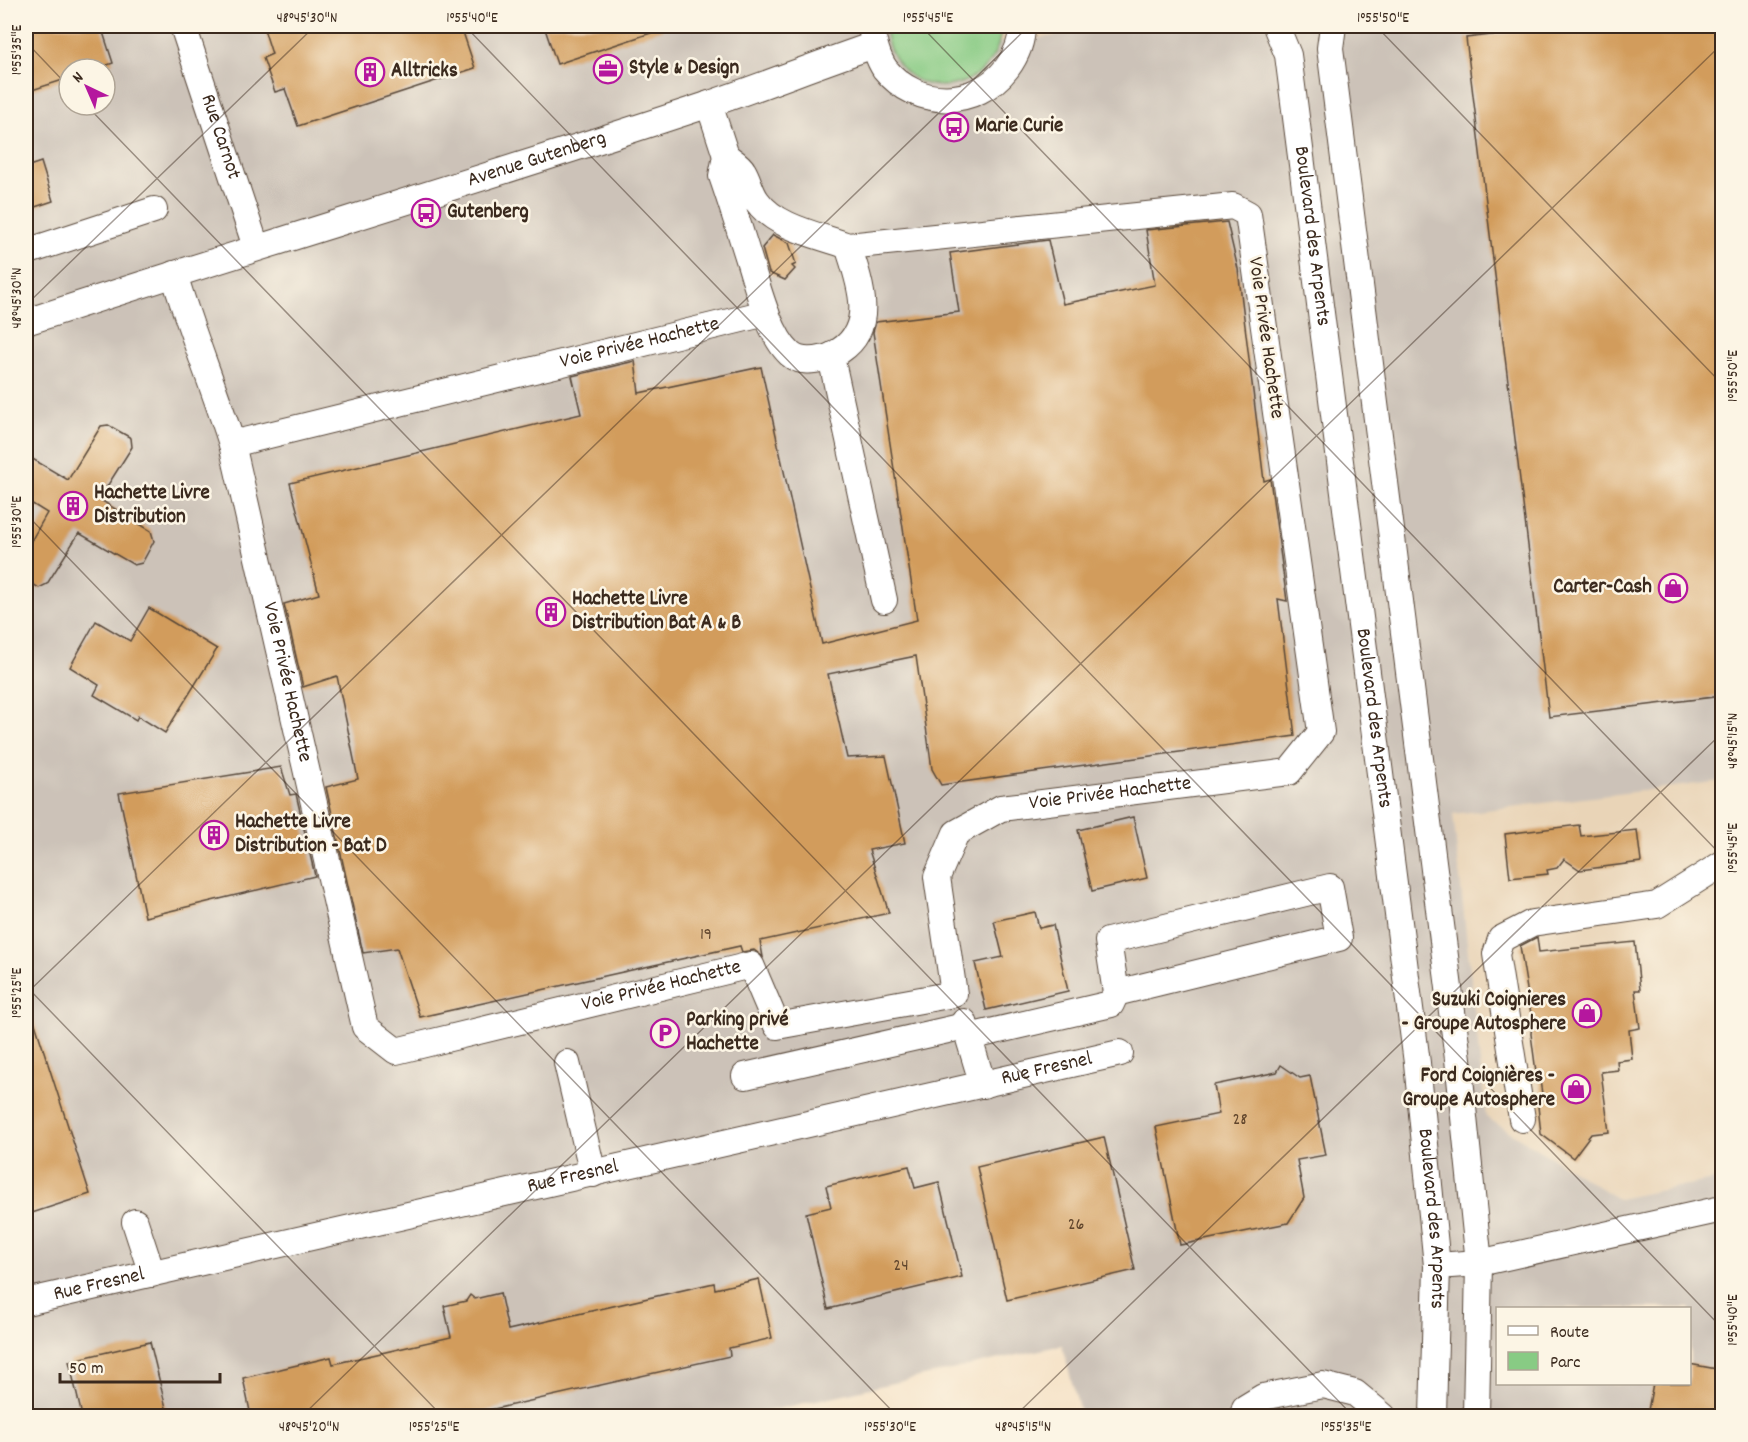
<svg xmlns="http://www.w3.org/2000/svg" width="1748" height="1442" viewBox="0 0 1748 1442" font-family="Dekko,sans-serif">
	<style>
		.built { fill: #e9d4b7 }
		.industrial { fill: #ccc2b8; fill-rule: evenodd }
		.green { fill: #88cb84; stroke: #627a51; stroke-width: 1.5 }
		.building { fill: #d29c5b }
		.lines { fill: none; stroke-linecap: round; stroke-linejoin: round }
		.minor-casing { stroke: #574638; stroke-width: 28 }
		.minor { stroke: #fff; stroke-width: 26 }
		.ticks { fill: none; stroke: #3b2a1e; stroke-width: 1.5; stroke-opacity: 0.45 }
		.labels { text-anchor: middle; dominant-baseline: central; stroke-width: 5; stroke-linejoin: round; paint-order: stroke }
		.number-label { font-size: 18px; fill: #61462d }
		.poi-label { font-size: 21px; font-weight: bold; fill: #3b2a1e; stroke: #fcf5e5; text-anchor: start }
		.street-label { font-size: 21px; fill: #3b2a1e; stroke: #fcf5e5 }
		.neatline { fill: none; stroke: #3b2a1e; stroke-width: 2 }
		.ticks-label { font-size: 15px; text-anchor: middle; fill: #3b2a1e }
	</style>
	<rect width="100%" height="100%" fill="#fcf5e5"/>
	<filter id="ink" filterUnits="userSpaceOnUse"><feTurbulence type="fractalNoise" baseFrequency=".0167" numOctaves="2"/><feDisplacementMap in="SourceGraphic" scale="12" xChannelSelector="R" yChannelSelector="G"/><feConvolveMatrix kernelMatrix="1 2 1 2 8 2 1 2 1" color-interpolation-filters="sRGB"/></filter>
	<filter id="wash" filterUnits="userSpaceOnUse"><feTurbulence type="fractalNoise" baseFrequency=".008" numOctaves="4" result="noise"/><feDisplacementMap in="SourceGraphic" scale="24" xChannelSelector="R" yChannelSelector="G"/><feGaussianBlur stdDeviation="1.35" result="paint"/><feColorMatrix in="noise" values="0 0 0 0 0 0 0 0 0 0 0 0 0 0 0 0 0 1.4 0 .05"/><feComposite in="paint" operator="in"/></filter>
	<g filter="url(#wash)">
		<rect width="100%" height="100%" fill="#f6e4ca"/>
		<!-- built -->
		<g class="built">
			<path d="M 915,26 L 1098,26 L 1062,35 L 918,53 Z"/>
			<path d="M 1722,781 L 1722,1178 L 1618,1199 L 1486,1117 L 1453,813 Z"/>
		</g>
		<!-- industrial -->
		<path class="industrial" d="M 26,26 L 915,26 L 919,53 L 1062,35 L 1098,26 L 1722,26 L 1722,781 L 1453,814 L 1486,1117 L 1618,1199 L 1722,1178 L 1722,1416 L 1081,1416 L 1062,1345 L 746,1416 L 26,1416 ZM 69,69 L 105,69 L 105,105 L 69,105 ZM 1498,1308 L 1690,1308 L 1690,1384 L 1498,1384 Z"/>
		<!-- green -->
		<path class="green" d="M 886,26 L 1001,26 C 1001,85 924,110 894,57 C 888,47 885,36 886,26 Z"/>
		<g id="blocks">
			<!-- building -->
			<g class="building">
				<path d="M 26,26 L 101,26 L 113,63 L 96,69 L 69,69 L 69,78 L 26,92 Z"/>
				<path d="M 263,26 L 461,26 L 475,68 L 298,126 L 285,89 L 275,92 L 263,58 L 272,54 Z"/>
				<path d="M 544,26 L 662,26 L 663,29 L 557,64 Z"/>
				<path d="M 1567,26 L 1722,26 L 1722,696 L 1549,717 L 1466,38 Z"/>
				<path d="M 41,162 L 53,201 L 26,210 L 26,167 Z"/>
				<path d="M 1227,222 L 1238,269 L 1264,481 L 1270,479 L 1287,601 L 1278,599 L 1295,736 L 941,785 L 932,769 L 916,656 L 828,674 L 847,758 L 886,756 L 905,843 L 869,850 L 889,913 L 760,941 L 763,957 L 754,950 L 742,952 L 740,946 L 420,1017 L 397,948 L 363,953 L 326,787 L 358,779 L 337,676 L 303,687 L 284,604 L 319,594 L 290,483 L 581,414 L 572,376 L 635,361 L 639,393 L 761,367 L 822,644 L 917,620 L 873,332 L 876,322 L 959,312 L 950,253 L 1048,240 L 1063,304 L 1155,285 L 1146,230 Z"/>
				<path d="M 773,235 L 789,243 L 796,264 L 792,266 L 795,269 L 785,280 L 769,273 L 762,248 Z"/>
				<path d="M 108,425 L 131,438 L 132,447 L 99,499 L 151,531 L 154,541 L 142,563 L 134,565 L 79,533 L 47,584 L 39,588 L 26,580 L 26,550 L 47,513 L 26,500 L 26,455 L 68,480 L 101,426 Z"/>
				<path d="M 149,608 L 217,649 L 165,733 L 138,716 L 136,720 L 94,695 L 99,685 L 70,667 L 96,621 L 130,641 Z"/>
				<path d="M 281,767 L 290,795 L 296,794 L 315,876 L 145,917 L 119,793 Z"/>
				<path d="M 1133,817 L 1147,878 L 1092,891 L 1078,830 Z"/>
				<path d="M 1579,825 L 1581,836 L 1637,830 L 1641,862 L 1580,870 L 1564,859 L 1557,868 L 1547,870 L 1548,874 L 1510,878 L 1505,834 Z"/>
				<path d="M 1035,912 L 1039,928 L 1053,925 L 1068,991 L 986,1010 L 975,963 L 1003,957 L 994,921 Z"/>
				<path d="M 1537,937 L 1539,952 L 1635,942 L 1640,990 L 1635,990 L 1640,1028 L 1629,1030 L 1632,1059 L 1617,1061 L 1618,1070 L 1601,1072 L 1609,1132 L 1591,1134 L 1573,1158 L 1541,1134 L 1538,1106 L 1543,1100 L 1540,1081 L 1537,1080 L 1531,1034 L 1532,1020 L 1520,946 Z"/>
				<path d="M 29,1005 L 90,1194 L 26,1215 L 26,1006 Z"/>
				<path d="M 1281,1065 L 1300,1078 L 1310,1076 L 1326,1155 L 1297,1160 L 1304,1198 L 1288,1223 L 1180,1245 L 1156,1127 L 1219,1114 L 1214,1085 L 1277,1072 Z"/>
				<path d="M 1104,1137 L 1135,1270 L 1007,1300 L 977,1167 Z"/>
				<path d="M 909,1166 L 915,1188 L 939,1182 L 962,1277 L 828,1309 L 806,1213 L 831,1207 L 826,1186 Z"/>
				<path d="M 759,1279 L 772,1338 L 729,1348 L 730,1356 L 463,1416 L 251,1416 L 243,1378 L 331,1357 L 333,1364 L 451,1337 L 444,1306 L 466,1301 L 470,1295 L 475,1299 L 500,1293 L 508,1330 L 714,1283 L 715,1289 Z"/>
				<path d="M 150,1342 L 168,1416 L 82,1416 L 69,1361 Z"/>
				<path d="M 1689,1364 L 1722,1370 L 1722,1416 L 1647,1416 L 1653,1383 L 1689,1383 Z"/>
			</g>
		</g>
	</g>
	<g filter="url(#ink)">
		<use href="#blocks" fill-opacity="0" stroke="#574638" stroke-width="1.5"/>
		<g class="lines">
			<!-- minor casing -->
			<g class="minor-casing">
				<g id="minor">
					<path id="s1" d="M 183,26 L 256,247"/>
					<path d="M 871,26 C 873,40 876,56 885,69 C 917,109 976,108 1007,68 C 1016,56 1022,41 1022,26"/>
					<path id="s2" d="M 1276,26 L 1288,55 L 1417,1063 L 1437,1266 L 1433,1416"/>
					<path d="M 1333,26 L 1330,48 L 1458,1059 L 1479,1263 L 1476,1416"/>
					<path d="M 709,104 L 726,156"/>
					<path d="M 26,252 L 154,210"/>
					<path id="s3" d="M 174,274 C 191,332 214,387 232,444 L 365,1027 L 396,1051 L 751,965 L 777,1026 L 954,994 L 937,877 L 956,833 L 1001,808 L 1289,772 L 1321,732 L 1248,214 L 1233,206 L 848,246 C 819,235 776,228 757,201 C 750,192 749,181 743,171 C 740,165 731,160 726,156 L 722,176 C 732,205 741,234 750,263 C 758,289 770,336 790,354 C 800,363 813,361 825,358 C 831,357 835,354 841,350 C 877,326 859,280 848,246"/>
					<path id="s4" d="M 26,322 C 252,248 481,180 707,105 C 763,86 818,64 874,45"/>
					<path d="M 831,357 L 884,600"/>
					<path id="s5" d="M 232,444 L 766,313"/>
					<path d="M 964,1022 L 983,1085"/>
					<path d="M 969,1037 L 1111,1004 L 1116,993 L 1108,941 L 1330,887 L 1339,938 L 1116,993"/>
					<path d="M 567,1063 L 593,1174"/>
					<path d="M 745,1076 L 965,1026"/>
					<path d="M 1522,1119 L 1496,954 L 1501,939 L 1532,923 L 1657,905 L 1722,864"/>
					<path d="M 135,1222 L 152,1274"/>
					<path d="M 1437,1266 L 1479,1263 L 1722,1209"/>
					<path id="s6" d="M 26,1302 L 1120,1053"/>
					<path d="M 1243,1416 L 1245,1408 L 1263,1397 L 1323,1385 L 1355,1393 L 1383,1416"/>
				</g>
			</g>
			<!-- minor -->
			<use href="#minor" class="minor"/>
		</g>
	</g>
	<!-- ticks -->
	<path class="ticks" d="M 465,26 L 1722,1328M 921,26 L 1722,856M 1376,26 L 1722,384M 26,42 L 69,87M 86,105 L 1353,1416M 26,305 L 315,26M 26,514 L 897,1416M 26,986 L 442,1416M 26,994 L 1029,26M 302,1416 L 1722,44M 1015,1416 L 1722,733"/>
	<!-- icons -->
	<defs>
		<g id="office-ring" transform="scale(1.5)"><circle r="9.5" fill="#fcf5e5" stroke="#b5179e" stroke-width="1.5"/><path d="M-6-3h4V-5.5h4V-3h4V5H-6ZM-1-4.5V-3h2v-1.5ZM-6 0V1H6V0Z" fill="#b5179e"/></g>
		<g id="building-ring" transform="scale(1.5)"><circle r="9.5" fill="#fcf5e5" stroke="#b5179e" stroke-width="1.5"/><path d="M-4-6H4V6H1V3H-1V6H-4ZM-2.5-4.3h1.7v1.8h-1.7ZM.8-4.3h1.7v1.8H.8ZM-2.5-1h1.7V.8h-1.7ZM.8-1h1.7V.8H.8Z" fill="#b5179e"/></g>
		<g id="bus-ring" transform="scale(1.5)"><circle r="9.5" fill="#fcf5e5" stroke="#b5179e" stroke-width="1.5"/><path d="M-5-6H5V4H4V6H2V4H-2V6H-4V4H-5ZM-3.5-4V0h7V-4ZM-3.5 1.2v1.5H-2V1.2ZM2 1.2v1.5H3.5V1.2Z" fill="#b5179e"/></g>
		<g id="shop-ring" transform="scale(1.5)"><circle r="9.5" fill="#fcf5e5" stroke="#b5179e" stroke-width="1.5"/><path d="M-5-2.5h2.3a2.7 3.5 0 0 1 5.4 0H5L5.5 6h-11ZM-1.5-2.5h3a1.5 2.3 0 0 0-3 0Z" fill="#b5179e"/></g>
		<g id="parking-ring" transform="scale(1.5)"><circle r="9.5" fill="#fcf5e5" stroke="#b5179e" stroke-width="1.5"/><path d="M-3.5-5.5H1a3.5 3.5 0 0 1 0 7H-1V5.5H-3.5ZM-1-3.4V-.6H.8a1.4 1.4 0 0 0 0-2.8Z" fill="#b5179e"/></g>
	</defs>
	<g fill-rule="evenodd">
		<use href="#office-ring" x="608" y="69"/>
		<use href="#building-ring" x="370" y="72"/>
		<use href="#bus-ring" x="954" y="127"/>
		<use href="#bus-ring" x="426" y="213"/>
		<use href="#building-ring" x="73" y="506"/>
		<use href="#shop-ring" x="1673" y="588"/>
		<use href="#building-ring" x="551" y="612"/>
		<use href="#building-ring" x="214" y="835"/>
		<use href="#shop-ring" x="1587" y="1013"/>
		<use href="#parking-ring" x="665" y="1033"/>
		<use href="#shop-ring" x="1576" y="1089"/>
	</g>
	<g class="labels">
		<!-- number labels -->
		<g class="number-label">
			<text x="706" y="935">19</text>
			<text x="1240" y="1120">28</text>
			<text x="1076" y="1225">26</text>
			<text x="901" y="1266">24</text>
		</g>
		<!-- poi labels -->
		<g class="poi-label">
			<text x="629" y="69">Style &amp; Design</text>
			<text x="391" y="72">Alltricks</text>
			<text x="975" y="127">Marie Curie</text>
			<text x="447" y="213">Gutenberg</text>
			<text x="94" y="494">Hachette Livre<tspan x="94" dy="24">Distribution</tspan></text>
			<text x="1652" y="588" text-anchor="end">Carter-Cash</text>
			<text x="572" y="600">Hachette Livre<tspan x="572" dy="24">Distribution Bat A &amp; B</tspan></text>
			<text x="235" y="823">Hachette Livre<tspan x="235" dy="24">Distribution - Bat D</tspan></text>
			<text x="1566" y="1001" text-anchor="end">Suzuki Coignieres<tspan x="1566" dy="24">- Groupe Autosphere</tspan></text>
			<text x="686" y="1021">Parking privé<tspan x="686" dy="24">Hachette</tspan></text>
			<text x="1555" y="1077" text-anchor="end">Ford Coignières -<tspan x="1555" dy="24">Groupe Autosphere</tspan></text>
		</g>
		<!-- street labels -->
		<g class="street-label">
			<text stroke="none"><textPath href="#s1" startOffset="117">Rue Carnot</textPath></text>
			<text stroke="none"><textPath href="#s4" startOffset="536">Avenue Gutenberg</textPath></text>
			<text stroke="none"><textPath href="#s2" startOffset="214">Boulevard des Arpents</textPath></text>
			<text transform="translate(1265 338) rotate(82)">Voie Privée Hachette</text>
			<text stroke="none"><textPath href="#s5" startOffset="420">Voie Privée Hachette</textPath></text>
			<text stroke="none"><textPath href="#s3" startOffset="424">Voie Privée Hachette</textPath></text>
			<text stroke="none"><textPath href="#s2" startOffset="700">Boulevard des Arpents</textPath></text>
			<text stroke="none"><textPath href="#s3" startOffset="1756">Voie Privée Hachette</textPath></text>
			<text stroke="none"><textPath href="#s3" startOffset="1090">Voie Privée Hachette</textPath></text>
			<text stroke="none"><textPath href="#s6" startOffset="1047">Rue Fresnel</textPath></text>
			<text stroke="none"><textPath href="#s6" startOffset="561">Rue Fresnel</textPath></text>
			<text stroke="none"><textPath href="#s2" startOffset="1204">Boulevard des Arpents</textPath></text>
			<text stroke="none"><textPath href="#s6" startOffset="75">Rue Fresnel</textPath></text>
		</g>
	</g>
	<!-- margin -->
	<rect width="1748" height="1442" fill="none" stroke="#fcf5e5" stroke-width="66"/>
	<!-- legend -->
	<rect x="1496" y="1307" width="195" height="78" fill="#fcf5e5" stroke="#afa495" stroke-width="1.5"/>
	<rect x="1508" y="1326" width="30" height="9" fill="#ffffff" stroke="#afa495" stroke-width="1.5"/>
	<text x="1550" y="1337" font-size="18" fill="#3b2a1e">Route</text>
	<rect x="1508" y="1352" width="30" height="18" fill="#88cb84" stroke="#afa495" stroke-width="1.5"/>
	<text x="1550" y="1367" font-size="18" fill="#3b2a1e">Parc</text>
	<!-- north arrow -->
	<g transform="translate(87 87) rotate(316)"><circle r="28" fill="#fcf5e5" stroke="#afa495" stroke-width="1.5"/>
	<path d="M0-4.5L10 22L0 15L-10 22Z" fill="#b5179e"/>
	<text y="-9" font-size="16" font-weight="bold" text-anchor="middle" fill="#3b2a1e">N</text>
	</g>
	<!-- scale -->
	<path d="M60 1373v9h160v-9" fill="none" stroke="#3b2a1e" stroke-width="3"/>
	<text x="69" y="1373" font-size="18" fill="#3b2a1e" stroke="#fcf5e5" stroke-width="4.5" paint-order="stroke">50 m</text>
	<rect x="33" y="33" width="1682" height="1376" class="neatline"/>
	<g class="ticks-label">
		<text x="307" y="22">48°45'30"N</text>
		<text x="472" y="22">1°55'40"E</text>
		<text x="928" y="22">1°55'45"E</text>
		<text x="1383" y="22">1°55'50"E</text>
		<text transform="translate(16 50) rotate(-90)" y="5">1°55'35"E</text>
		<text transform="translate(16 298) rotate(-90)" y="5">48°45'30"N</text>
		<text transform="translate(1732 376) rotate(-90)" y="5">1°55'50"E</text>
		<text transform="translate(16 522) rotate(-90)" y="5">1°55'30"E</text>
		<text transform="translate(1732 741) rotate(-90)" y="5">48°45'15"N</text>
		<text transform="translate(1732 848) rotate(-90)" y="5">1°55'45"E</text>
		<text transform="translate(16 993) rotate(-90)" y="5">1°55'25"E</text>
		<text transform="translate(1732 1320) rotate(-90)" y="5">1°55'40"E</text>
		<text x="309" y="1431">48°45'20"N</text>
		<text x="434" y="1431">1°55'25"E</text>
		<text x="890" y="1431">1°55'30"E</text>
		<text x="1023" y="1431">48°45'15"N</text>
		<text x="1346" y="1431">1°55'35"E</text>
	</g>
</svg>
